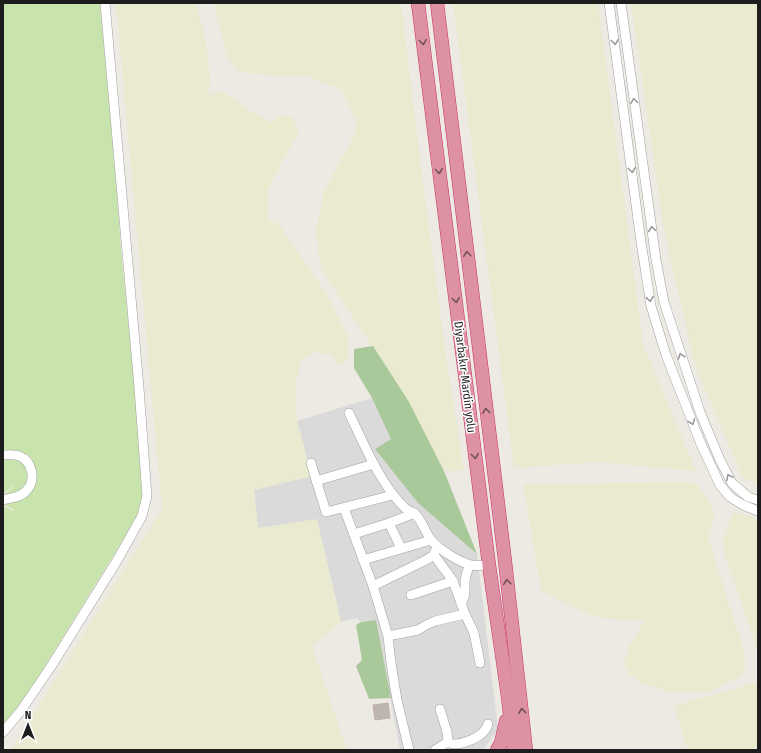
<svg xmlns="http://www.w3.org/2000/svg" width="761" height="753" viewBox="0 0 761 753" font-family="'Fira Sans Condensed',sans-serif">
	<style>
		.residential { fill: #dbdada }
		.farmland { fill: #e9ead0 }
		.grass { fill: #c9e3ad }
		.forest { fill: #aac99b }
		.building { fill: #bdb5b0; stroke: #bdb0a7 }
		.lines { fill: none; stroke-linecap: round; stroke-linejoin: round }
		.minor-casing { stroke: #a1a1a1; stroke-width: 10 }
		.highway-casing { stroke: #c8336b; stroke-width: 14 }
		.minor { stroke: #fff; stroke-width: 9 }
		.highway { stroke: #de91a2; stroke-width: 13 }
		.oneway { stroke: #745159 }
		.oneway2 { stroke: #999 }
		.labels { text-anchor: middle; dominant-baseline: central; stroke-width: 3; stroke-linejoin: round; paint-order: stroke }
		.street-label { font-size: 12px; fill: #1d1d1d; stroke: #fff }
	</style>
	<rect width="100%" height="100%" fill="#ede9e3"/>
	<!-- residential -->
	<path class="residential" d="M 372,398 L 392,439 L 375,449 L 418,503 L 477,554 L 498,729 L 483,750 L 400,750 L 376,620 L 361,622 L 357,618 L 341,622 L 317,520 L 258,528 L 254,490 L 312,476 L 297,421 Z"/>
	<!-- farmland -->
	<g class="farmland">
		<path d="M 116,3 L 196,3 L 205,36 L 211,83 L 207,91 L 209,95 L 215,92 L 223,92 L 255,114 L 272,123 L 276,118 L 284,115 L 293,118 L 299,133 L 286,154 L 268,190 L 267,205 L 269,220 L 279,224 L 326,293 L 348,336 L 348,357 L 343,365 L 338,364 L 332,355 L 316,352 L 302,360 L 296,382 L 296,403 L 297,421 L 312,476 L 254,490 L 258,528 L 317,519 L 341,622 L 312,646 L 347,750 L 10,750 L 14,745 L 162,509 Z"/>
		<path d="M 214,3 L 401,3 L 423,182 L 446,356 L 464,471 L 444,471 L 409,402 L 321,269 L 316,233 L 323,194 L 355,133 L 356,121 L 342,90 L 306,76 L 267,75 L 239,72 L 229,60 L 216,16 Z"/>
		<path d="M 453,3 L 598,3 L 643,344 L 696,471 L 672,469 L 600,462 L 514,468 Z"/>
		<path d="M 631,3 L 758,3 L 758,484 L 743,478 L 695,366 L 664,230 Z"/>
		<path d="M 691,482 L 700,487 L 715,513 L 713,523 L 708,536 L 718,570 L 745,653 L 745,670 L 736,679 L 707,692 L 674,693 L 643,684 L 630,675 L 624,664 L 628,649 L 644,621 L 621,620 L 593,616 L 558,600 L 541,590 L 523,484 Z"/>
		<path d="M 734,512 L 758,519 L 758,646 L 756,646 L 724,553 L 722,541 Z"/>
		<path d="M 754,683 L 758,684 L 758,750 L 724,750 L 723,749 L 720,750 L 688,750 L 674,706 Z"/>
	</g>
	<!-- grass -->
	<g class="grass">
		<path d="M 3,3 L 100,3 L 112,129 L 122,261 L 138,416 L 143,488 L 141,507 L 131,527 L 27,695 L 3,725 L 3,506 L 13,511 L 14,510 L 3,504 L 20,498 L 33,467 L 3,453 Z"/>
		<path d="M 3,458 L 22,460 L 29,476 L 22,492 L 3,496 L 14,486 L 13,486 L 3,494 Z"/>
	</g>
	<!-- forest -->
	<g class="forest">
		<path d="M 373,346 L 409,402 L 444,471 L 477,554 L 418,503 L 375,449 L 391,439 L 372,398 L 354,368 L 354,349 Z"/>
		<path d="M 376,620 L 391,698 L 369,699 L 356,666 L 362,660 L 356,625 L 361,622 Z"/>
	</g>
	<!-- building -->
	<path class="building" d="M 388,703 L 390,718 L 375,720 L 373,705 Z"/>
	<g class="lines">
		<!-- minor casing -->
		<g class="minor-casing">
			<g id="minor">
				<path d="M 609,3 L 641,242 L 651,306 L 666,355 L 701,444 L 720,485 L 730,497 L 743,505 L 758,511"/>
				<path d="M 621,3 L 656,260 L 664,302 L 700,412 L 720,460 L 732,483 L 748,497 L 758,500"/>
				<path d="M 349,413 C 364,444 378,479 401,504 C 403,506 405,509 408,510 C 411,512 413,512 416,515 C 423,522 425,533 432,541 C 440,550 459,562 471,565 C 477,566 483,565 489,565"/>
				<path d="M 3,455 C 8,455 14,454 19,456 C 32,461 37,480 26,491 C 21,497 11,498 3,500"/>
				<path d="M 311,463 L 326,512 L 393,495"/>
				<path d="M 316,481 L 374,464"/>
				<path d="M 344,508 L 373,586 L 388,636 L 391,663 L 397,700 L 409,750"/>
				<path d="M 389,523 L 401,548"/>
				<path d="M 354,534 L 389,523 L 415,513"/>
				<path d="M 434,555 L 453,581 L 465,614 L 474,633 L 480,663"/>
				<path d="M 363,560 L 431,540"/>
				<path d="M 373,586 L 426,560 L 434,555 L 435,551"/>
				<path d="M 411,595 L 453,581"/>
				<path d="M 461,604 C 466,597 465,589 465,581 C 466,575 467,570 470,565"/>
				<path d="M 388,636 L 418,630 L 426,625 L 435,621 L 465,614"/>
				<path d="M 440,709 L 447,732 L 448,742"/>
				<path d="M 3,732 L 20,712 L 52,665 L 118,559 L 142,516 L 147,496 L 139,388 L 105,3"/>
				<path d="M 435,750 L 448,742 C 456,748 480,738 485,730 C 487,728 487,726 488,724"/>
			</g>
		</g>
		<!-- highway casing -->
		<g class="highway-casing">
			<g id="highway">
				<path d="M 418,3 L 489,565 L 508,697 L 514,750"/>
				<path d="M 437,3 L 505,561 L 526,750"/>
				<path d="M 497,750 L 501,743 L 506,721"/>
			</g>
		</g>
		<!-- minor -->
		<use href="#minor" class="minor"/>
		<!-- highway -->
		<use href="#highway" class="highway"/>
	</g>
	<!-- one-way arrows -->
	<defs><path id="oneway-chevron" d="M-2-3.5L2.5 0L-2 3.5" fill="none" stroke-width="1.6" stroke-linecap="round" stroke-linejoin="round"/></defs>
	<g class="oneway">
		<use href="#oneway-chevron" transform="translate(423 42) rotate(83)"/>
		<use href="#oneway-chevron" transform="translate(439 171) rotate(83)"/>
		<use href="#oneway-chevron" transform="translate(467 254) rotate(-97)"/>
		<use href="#oneway-chevron" transform="translate(456 300) rotate(83)"/>
		<use href="#oneway-chevron" transform="translate(486 411) rotate(-97)"/>
		<use href="#oneway-chevron" transform="translate(475 456) rotate(83)"/>
		<use href="#oneway-chevron" transform="translate(507 582) rotate(-96)"/>
		<use href="#oneway-chevron" transform="translate(522 711) rotate(-96)"/>
	</g>
	<g class="oneway2">
		<use href="#oneway-chevron" transform="translate(615 42) rotate(82)"/>
		<use href="#oneway-chevron" transform="translate(634 101) rotate(-98)"/>
		<use href="#oneway-chevron" transform="translate(632 170) rotate(83)"/>
		<use href="#oneway-chevron" transform="translate(652 229) rotate(-98)"/>
		<use href="#oneway-chevron" transform="translate(650 299) rotate(81)"/>
		<use href="#oneway-chevron" transform="translate(681 356) rotate(-108)"/>
		<use href="#oneway-chevron" transform="translate(692 422) rotate(68)"/>
		<use href="#oneway-chevron" transform="translate(729 477) rotate(-118)"/>
	</g>
	<g class="labels">
		<!-- street labels -->
		<g class="street-label">
			<text transform="translate(465 377) rotate(83)">Diyarbakır-Mardin yolu</text>
		</g>
	</g>
	<!-- border -->
	<rect width="761" height="753" fill="none" stroke="#1d1d1d" stroke-width="8"/>
	<!-- north arrow -->
	<g transform="translate(28 725)" stroke="#ffffff" stroke-width="3" paint-order="stroke">
	<path d="M0-3L7 15L0 10L-7 15Z" fill="#1d1d1d"/>
	<text y="-6" font-size="11" font-weight="bold" text-anchor="middle" fill="#1d1d1d">N</text>
	</g>
</svg>
